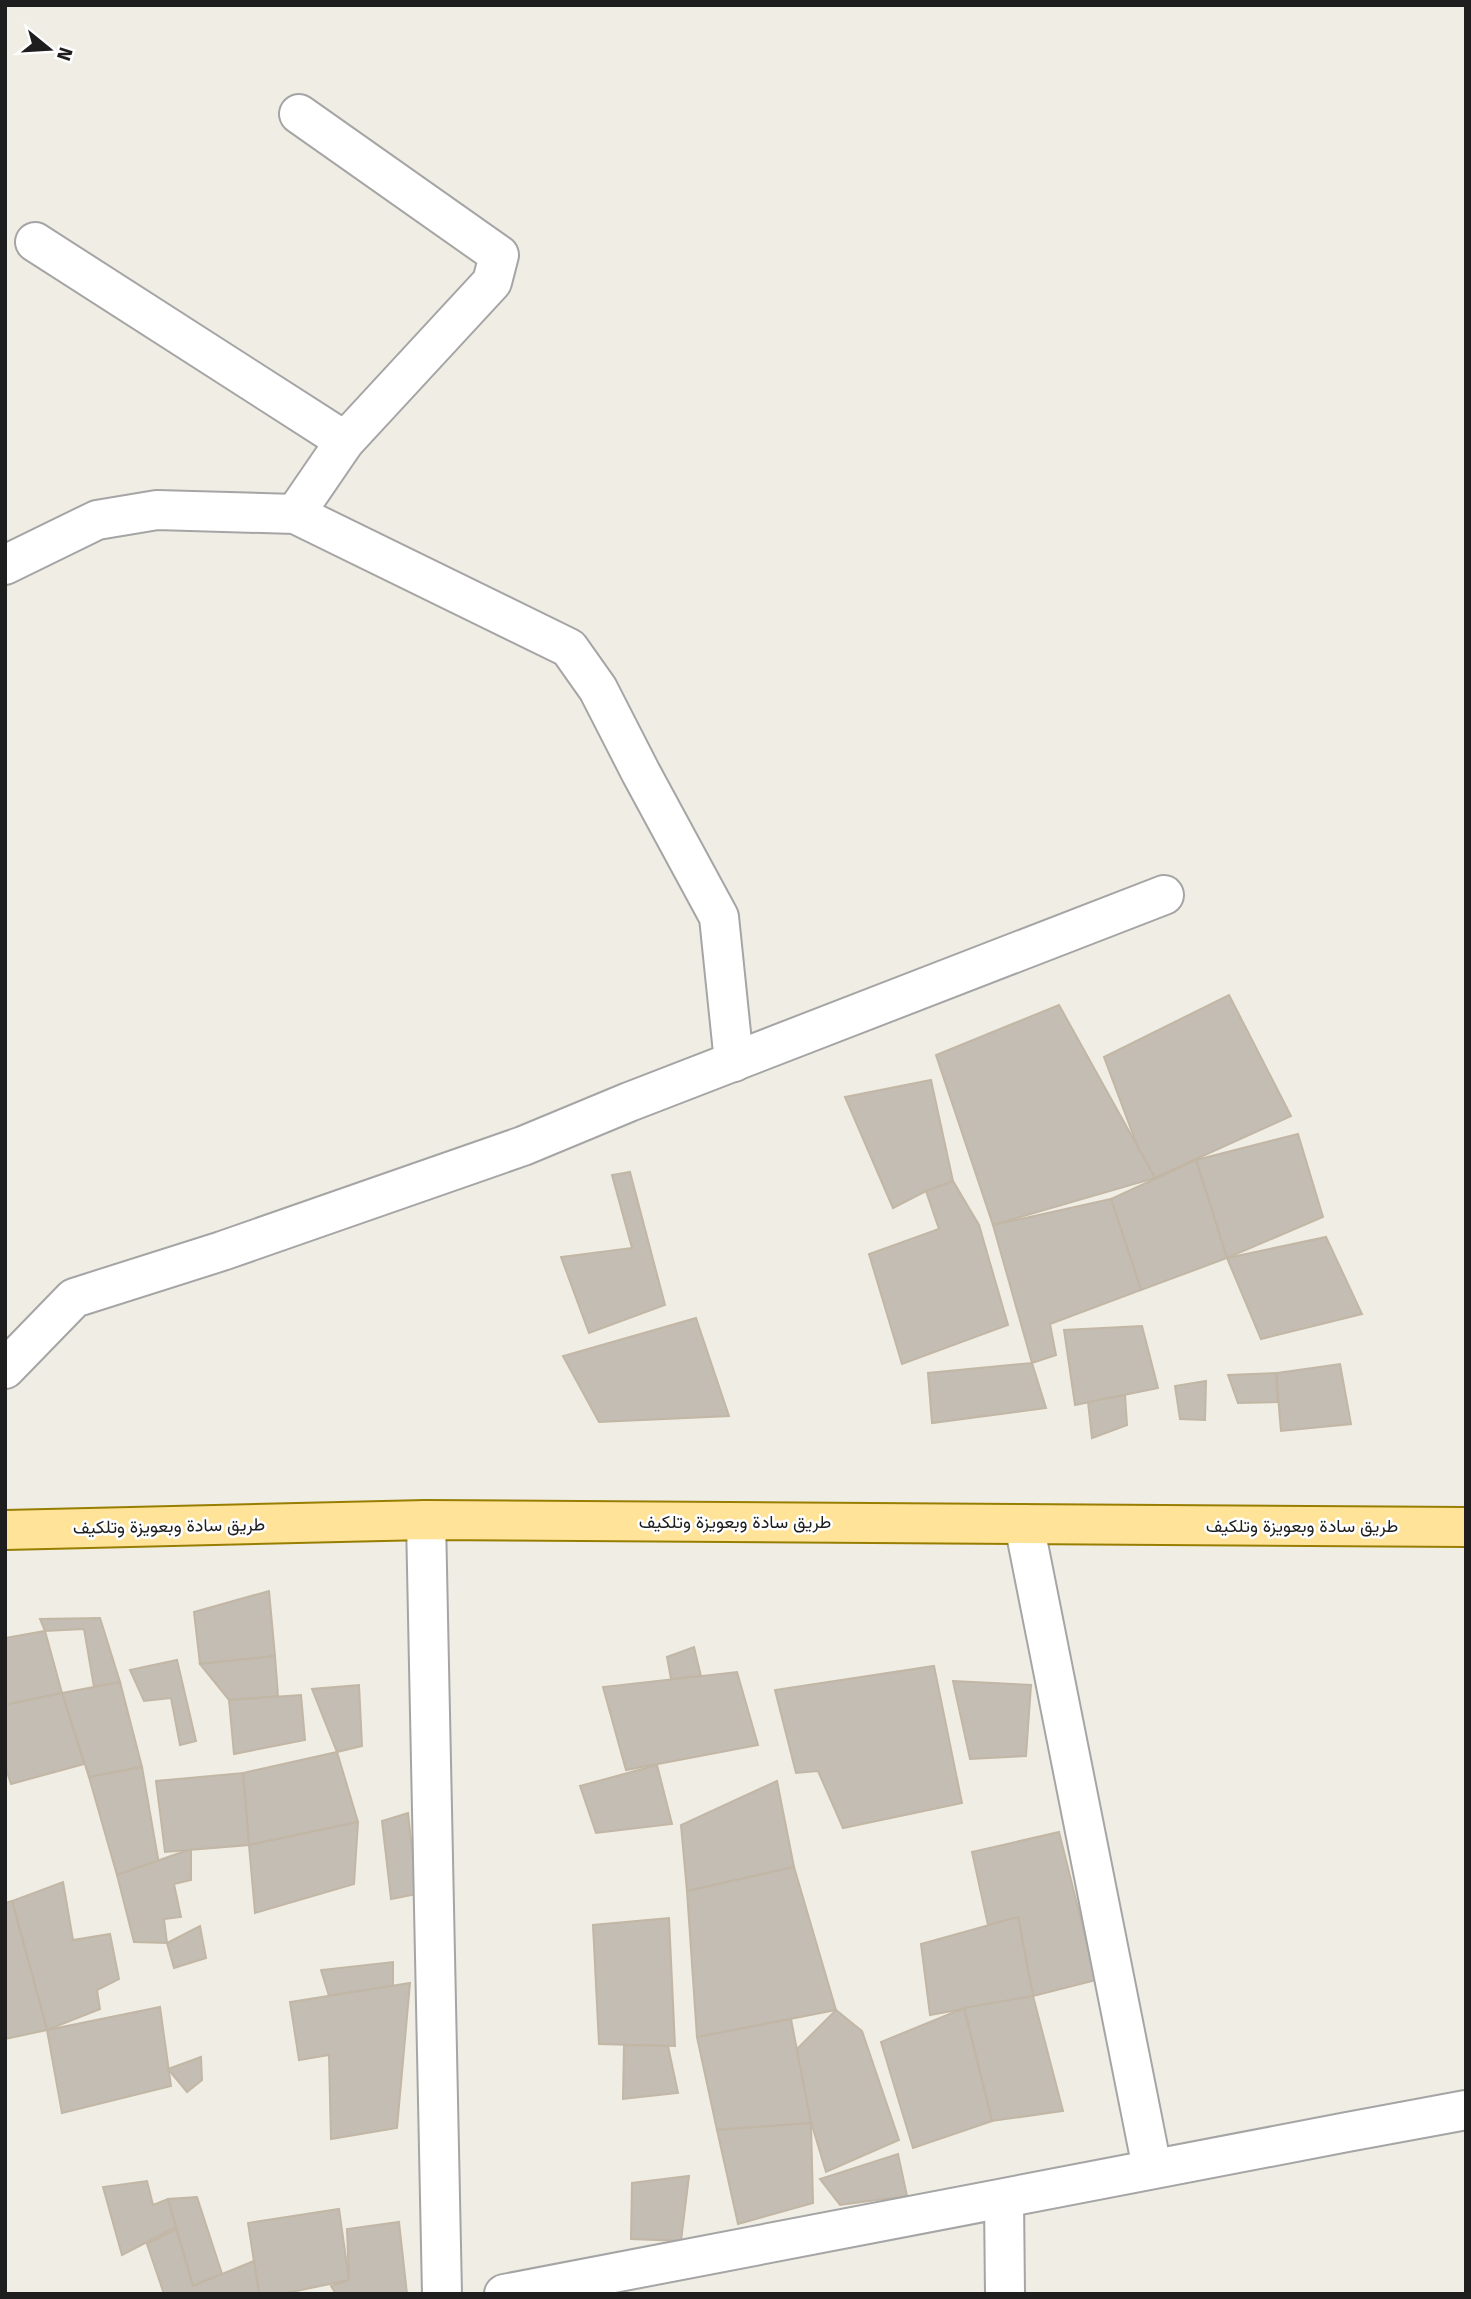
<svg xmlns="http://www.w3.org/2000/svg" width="1471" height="2299" viewBox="0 0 1471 2299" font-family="'Fira Sans',Vazirmatn,sans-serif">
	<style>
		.building { fill: #c4bdb3; stroke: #c2b6a5; stroke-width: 2 }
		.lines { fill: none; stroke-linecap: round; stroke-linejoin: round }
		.minor-casing { stroke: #a5a5a5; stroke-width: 42 }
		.major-casing { stroke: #987e00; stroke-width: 42 }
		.minor { stroke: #fff; stroke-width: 38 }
		.major { stroke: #ffe399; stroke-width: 38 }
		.labels { text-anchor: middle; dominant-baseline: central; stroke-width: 5; stroke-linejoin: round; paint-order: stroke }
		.street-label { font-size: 18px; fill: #1e1e1e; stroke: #fff }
	</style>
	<rect width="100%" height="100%" fill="#f0ede4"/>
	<!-- building -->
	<g class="building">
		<path d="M 1229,995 L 1291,1116 L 1150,1180 L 1104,1057 Z"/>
		<path d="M 1059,1005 L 1155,1178 L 993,1225 L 936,1055 Z"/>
		<path d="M 931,1080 L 953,1181 L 926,1191 L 893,1208 L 845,1097 Z"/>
		<path d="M 1298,1134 L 1323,1217 L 1227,1258 L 1196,1160 Z"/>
		<path d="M 1196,1160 L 1227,1258 L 1141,1290 L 1111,1199 Z"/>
		<path d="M 630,1172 L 665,1305 L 589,1333 L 561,1257 L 632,1248 L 612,1175 Z"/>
		<path d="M 953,1181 L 979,1225 L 1008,1325 L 902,1364 L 869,1254 L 939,1229 L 926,1191 Z"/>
		<path d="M 1111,1199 L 1141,1290 L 1050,1324 L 1056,1355 L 1032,1363 L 993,1225 Z"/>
		<path d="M 1326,1237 L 1362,1314 L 1261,1339 L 1227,1258 Z"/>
		<path d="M 696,1318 L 729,1416 L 599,1422 L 563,1356 Z"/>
		<path d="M 1142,1326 L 1158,1388 L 1075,1405 L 1064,1330 Z"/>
		<path d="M 1032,1363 L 1046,1408 L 932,1423 L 928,1373 Z"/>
		<path d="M 1340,1364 L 1351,1424 L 1281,1431 L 1276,1373 Z"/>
		<path d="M 1276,1373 L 1278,1402 L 1238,1403 L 1228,1375 Z"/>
		<path d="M 1206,1381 L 1205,1420 L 1180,1419 L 1175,1386 Z"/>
		<path d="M 1125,1395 L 1127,1425 L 1092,1438 L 1088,1402 Z"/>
		<path d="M 269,1591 L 275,1656 L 200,1664 L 194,1612 Z"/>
		<path d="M 100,1618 L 120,1682 L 94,1687 L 84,1629 L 45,1631 L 40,1619 Z"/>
		<path d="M 45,1631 L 62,1693 L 5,1705 L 5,1638 Z"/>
		<path d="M 694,1647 L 701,1676 L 671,1679 L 667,1657 Z"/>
		<path d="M 275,1656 L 278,1696 L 229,1700 L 200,1664 Z"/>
		<path d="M 177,1660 L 196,1741 L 180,1745 L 171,1698 L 144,1701 L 130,1670 Z"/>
		<path d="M 934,1666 L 962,1803 L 843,1828 L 818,1771 L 796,1773 L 775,1690 Z"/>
		<path d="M 737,1672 L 758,1745 L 626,1770 L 603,1687 Z"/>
		<path d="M 953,1681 L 1031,1685 L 1026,1756 L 970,1759 Z"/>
		<path d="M 120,1682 L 142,1767 L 89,1777 L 62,1693 Z"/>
		<path d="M 359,1685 L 362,1746 L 337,1752 L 312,1689 Z"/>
		<path d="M 62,1693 L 84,1764 L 11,1784 L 5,1766 L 5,1705 Z"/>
		<path d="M 301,1695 L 305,1740 L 234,1754 L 229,1700 Z"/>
		<path d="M 337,1752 L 358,1822 L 249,1845 L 243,1773 Z"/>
		<path d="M 657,1765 L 672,1824 L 596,1833 L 580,1786 Z"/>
		<path d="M 142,1767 L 159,1864 L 117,1875 L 89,1777 Z"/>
		<path d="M 243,1773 L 249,1845 L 165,1852 L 156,1781 Z"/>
		<path d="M 777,1781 L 794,1867 L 687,1891 L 681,1825 Z"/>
		<path d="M 408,1813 L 417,1894 L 391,1899 L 382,1821 Z"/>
		<path d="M 358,1822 L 354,1884 L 255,1913 L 249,1845 Z"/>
		<path d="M 1059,1832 L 1096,1980 L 1033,1996 L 1018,1917 L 988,1925 L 972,1852 Z"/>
		<path d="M 191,1849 L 191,1880 L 174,1884 L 181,1917 L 164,1919 L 167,1943 L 134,1942 L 117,1875 Z"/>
		<path d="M 794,1867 L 836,2010 L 697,2037 L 687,1891 Z"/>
		<path d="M 63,1882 L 73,1940 L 110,1934 L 119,1979 L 97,1990 L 100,2009 L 47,2030 L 12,1901 Z"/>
		<path d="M 12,1901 L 47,2030 L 5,2039 L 5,1903 Z"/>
		<path d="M 1018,1917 L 1033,1996 L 930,2015 L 921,1944 Z"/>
		<path d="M 669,1918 L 675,2046 L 599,2044 L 593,1925 Z"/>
		<path d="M 200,1926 L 206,1958 L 174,1968 L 167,1943 Z"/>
		<path d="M 393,1962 L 393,1986 L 329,1996 L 321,1970 Z"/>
		<path d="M 410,1983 L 397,2128 L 331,2139 L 329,2055 L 299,2060 L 290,2002 Z"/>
		<path d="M 1033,1996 L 1063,2111 L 992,2121 L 964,2008 Z"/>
		<path d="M 160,2007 L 171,2086 L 62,2113 L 47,2030 Z"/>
		<path d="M 964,2008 L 992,2121 L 913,2148 L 881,2042 Z"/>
		<path d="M 836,2010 L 862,2031 L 899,2140 L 826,2172 L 791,2055 Z"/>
		<path d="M 791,2019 L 811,2123 L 717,2130 L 697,2037 Z"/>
		<path d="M 624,2045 L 668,2046 L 678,2093 L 623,2099 Z"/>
		<path d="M 201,2057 L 202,2080 L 187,2092 L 168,2069 Z"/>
		<path d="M 811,2123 L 813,2203 L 738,2224 L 717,2130 Z"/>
		<path d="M 898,2154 L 907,2196 L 840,2205 L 820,2179 Z"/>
		<path d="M 689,2176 L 681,2241 L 631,2239 L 632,2183 Z"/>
		<path d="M 147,2181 L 153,2205 L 168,2199 L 176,2227 L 122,2255 L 103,2187 Z"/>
		<path d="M 197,2197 L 222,2274 L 193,2286 L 168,2199 Z"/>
		<path d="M 339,2209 L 349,2280 L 282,2294 L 259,2294 L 248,2223 Z"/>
		<path d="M 399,2222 L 407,2294 L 336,2294 L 331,2286 L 349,2280 L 347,2229 Z"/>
		<path d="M 176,2229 L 193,2286 L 254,2261 L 259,2294 L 164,2294 L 147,2244 Z"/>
	</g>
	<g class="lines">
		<!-- minor casing -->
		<g class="minor-casing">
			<g id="minor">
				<path d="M 35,242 L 345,441"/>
				<path d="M 295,514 L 345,441 L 492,282 L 499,255 L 299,114"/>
				<path d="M 5,565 L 97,520 L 157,510 L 295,514 L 569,648 L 598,689 L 641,773 L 719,917 L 734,1062"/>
				<path d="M 5,1369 L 74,1298 L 222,1251 L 523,1146 L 629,1102 L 1164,895"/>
				<path d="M 426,1520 L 442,2294"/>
				<path d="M 1024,1524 L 1152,2168"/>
				<path d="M 1004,2199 L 1005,2294"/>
				<path d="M 504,2294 C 825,2233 1145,2169 1466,2110"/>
			</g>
		</g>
		<!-- major casing -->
		<g class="major-casing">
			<path id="major" d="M 5,1530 L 426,1520 L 1466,1527"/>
		</g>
		<!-- minor -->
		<use href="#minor" class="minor"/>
		<!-- major -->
		<use href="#major" class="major"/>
	</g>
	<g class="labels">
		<!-- street labels -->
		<g class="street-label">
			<text x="735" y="1522">طريق سادة وبعويزة وتلكيف</text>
			<text transform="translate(169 1526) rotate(-1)">طريق سادة وبعويزة وتلكيف</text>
			<text x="1302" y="1526">طريق سادة وبعويزة وتلكيف</text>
		</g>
	</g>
	<!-- border -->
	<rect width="1471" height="2299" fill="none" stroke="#1e1e1e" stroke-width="14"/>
	<!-- north arrow -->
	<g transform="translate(49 49) rotate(108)" stroke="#ffffff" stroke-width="5" paint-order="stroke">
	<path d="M0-5L12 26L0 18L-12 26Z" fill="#1e1e1e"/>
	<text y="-10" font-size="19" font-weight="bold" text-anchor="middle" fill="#1e1e1e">N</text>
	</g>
</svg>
